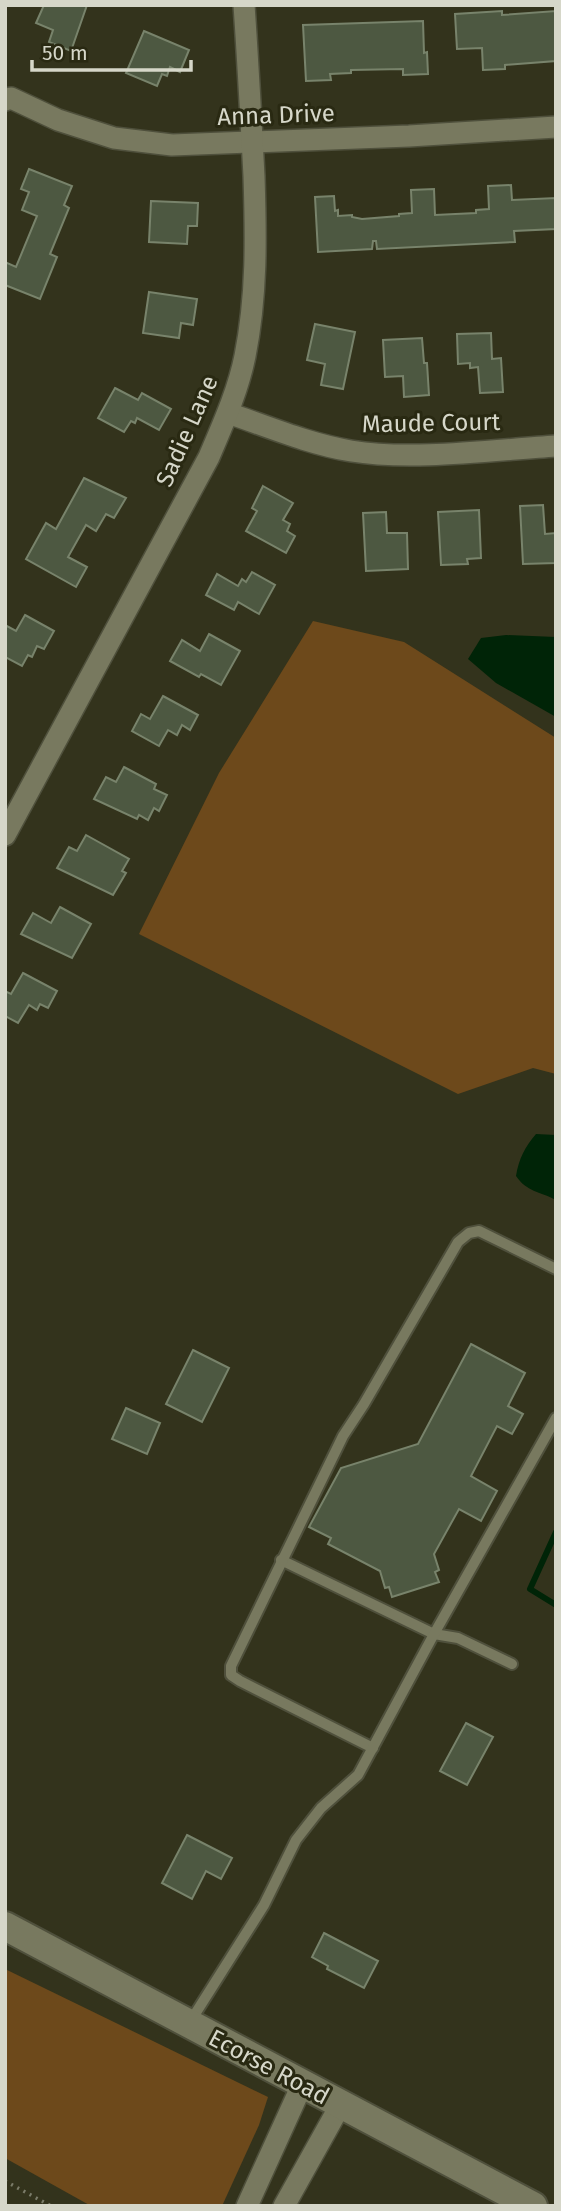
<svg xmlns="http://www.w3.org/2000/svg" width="561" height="2211" viewBox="0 0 561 2211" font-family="'Fira Sans',sans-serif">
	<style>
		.green { fill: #6d491b }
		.water { fill: #002407 }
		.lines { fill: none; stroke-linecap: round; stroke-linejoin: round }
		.stream { stroke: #002407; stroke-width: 6 }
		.building { fill: #4d5841; stroke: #78836b; stroke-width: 2 }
		.service-casing { stroke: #4f503c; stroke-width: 14 }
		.minor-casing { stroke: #4f503c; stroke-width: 24 }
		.secondary-casing { stroke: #4f503c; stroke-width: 32 }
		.path { stroke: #7b7c69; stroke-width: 3.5; stroke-dasharray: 2 5; stroke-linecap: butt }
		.service { stroke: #78795f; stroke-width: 10 }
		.minor { stroke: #78795f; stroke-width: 21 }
		.secondary { stroke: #78795f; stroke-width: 28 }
		.labels { text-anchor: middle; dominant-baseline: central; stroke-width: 6; stroke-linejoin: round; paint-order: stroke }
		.street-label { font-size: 24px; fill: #d6d7c9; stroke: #292912 }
	</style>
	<rect width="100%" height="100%" fill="#33331c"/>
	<!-- green -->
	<g class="green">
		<path d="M 313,621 L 404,642 L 556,738 L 556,1074 L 533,1068 L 458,1094 L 139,934 L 219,773 Z"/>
		<path d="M 5,1969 L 268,2097 L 259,2125 L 222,2206 L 91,2206 L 5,2158 Z"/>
	</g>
	<!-- water -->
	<g class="water">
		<path d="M 506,635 L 556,637 L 556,717 L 496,683 L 468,659 L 481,638 Z"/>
		<path d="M 536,1134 L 556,1135 L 556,1200 C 539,1191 527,1192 516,1176 C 519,1158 525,1147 536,1134 Z"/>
	</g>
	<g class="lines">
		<!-- stream -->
		<path class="stream" d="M 556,1532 L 530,1589 L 556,1605"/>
	</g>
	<!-- building -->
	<g class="building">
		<path d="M 44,5 L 87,5 L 71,51 L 49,42 L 53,30 L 36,23 Z"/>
		<path d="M 502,11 L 502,15 L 556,11 L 556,61 L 505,65 L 505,69 L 483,70 L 482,48 L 457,49 L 455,14 Z"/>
		<path d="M 423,21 L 424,53 L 427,52 L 428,74 L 403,75 L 403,69 L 351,70 L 351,73 L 330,74 L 331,80 L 306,81 L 303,25 Z"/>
		<path d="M 144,31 L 189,50 L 180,72 L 170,67 L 167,76 L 162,74 L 157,86 L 126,73 Z"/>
		<path d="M 29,169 L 72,186 L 64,205 L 69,208 L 50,254 L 57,257 L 40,299 L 5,285 L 5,262 L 16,267 L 37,216 L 22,210 L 29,192 L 21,189 Z"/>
		<path d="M 511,185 L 512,200 L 556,198 L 556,229 L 514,231 L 515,242 L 377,249 L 376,241 L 373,241 L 372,249 L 318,252 L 315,197 L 334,196 L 335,211 L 338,210 L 338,216 L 352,215 L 352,217 L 362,219 L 399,216 L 399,214 L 412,213 L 411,190 L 434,189 L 435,215 L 476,213 L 476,210 L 489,209 L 488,186 Z"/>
		<path d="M 151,201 L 198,203 L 197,226 L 188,226 L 187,244 L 149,242 Z"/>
		<path d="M 149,292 L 197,299 L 193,325 L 181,323 L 179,338 L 143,333 Z"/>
		<path d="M 315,324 L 355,332 L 343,389 L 321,385 L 325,364 L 307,360 Z"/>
		<path d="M 491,333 L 492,359 L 501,358 L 503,392 L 480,393 L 478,367 L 470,368 L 470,363 L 458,364 L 457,334 Z"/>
		<path d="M 422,338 L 424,363 L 427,363 L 429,395 L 404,397 L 403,376 L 385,377 L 383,340 Z"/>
		<path d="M 115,388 L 138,400 L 142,393 L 171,409 L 159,430 L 137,418 L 135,423 L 131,421 L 124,432 L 98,418 Z"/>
		<path d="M 84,478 L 126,498 L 114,518 L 106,514 L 96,531 L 86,525 L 68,557 L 87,567 L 76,587 L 26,559 L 46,523 L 56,529 Z"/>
		<path d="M 263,486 L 293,503 L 283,520 L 290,524 L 287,531 L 295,536 L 286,553 L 246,531 L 257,511 L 252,508 Z"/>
		<path d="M 543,505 L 545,534 L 556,533 L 556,563 L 523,564 L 520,506 Z"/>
		<path d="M 479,510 L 481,558 L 467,559 L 468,564 L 441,565 L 438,512 Z"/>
		<path d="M 386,512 L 387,533 L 407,533 L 408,569 L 366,571 L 363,513 Z"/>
		<path d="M 252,572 L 275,585 L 259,614 L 238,602 L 234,610 L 206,595 L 217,574 L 238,586 L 242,579 L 246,582 Z"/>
		<path d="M 25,615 L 54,631 L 44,649 L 37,646 L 32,657 L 28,655 L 22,666 L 5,657 L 5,625 L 16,631 Z"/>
		<path d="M 209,634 L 240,651 L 221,685 L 201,674 L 199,677 L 170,661 L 182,640 L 200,651 Z"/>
		<path d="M 163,696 L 198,715 L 190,730 L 182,725 L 177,735 L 168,730 L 159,746 L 132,731 L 141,714 L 150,719 Z"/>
		<path d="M 124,767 L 156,784 L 154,789 L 167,795 L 159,811 L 154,808 L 148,820 L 139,815 L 137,819 L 94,799 L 106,777 L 116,782 Z"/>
		<path d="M 86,835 L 129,859 L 122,871 L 126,873 L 113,895 L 57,868 L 69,847 L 77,851 Z"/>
		<path d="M 60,907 L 91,924 L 72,958 L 21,934 L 33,913 L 51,923 Z"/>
		<path d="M 23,973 L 57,991 L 48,1008 L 40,1004 L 37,1010 L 29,1005 L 18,1023 L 5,1016 L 5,991 L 11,994 Z"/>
		<path d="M 471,1344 L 525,1373 L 508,1406 L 523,1414 L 512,1434 L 497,1426 L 471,1476 L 497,1491 L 481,1521 L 459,1509 L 434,1554 L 439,1570 L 435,1572 L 439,1582 L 392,1597 L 389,1587 L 385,1588 L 380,1571 L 328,1544 L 331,1538 L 309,1527 L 341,1468 L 418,1444 Z"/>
		<path d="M 193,1350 L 229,1368 L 202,1422 L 166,1404 Z"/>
		<path d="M 126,1408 L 160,1423 L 147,1454 L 112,1439 Z"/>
		<path d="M 466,1723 L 493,1737 L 467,1785 L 440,1771 Z"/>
		<path d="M 187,1835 L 232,1858 L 221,1879 L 206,1871 L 192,1899 L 162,1883 Z"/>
		<path d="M 324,1933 L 378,1961 L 364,1988 L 327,1969 L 328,1966 L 312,1957 Z"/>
	</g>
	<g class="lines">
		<!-- service casing -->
		<g class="service-casing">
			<g id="service">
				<path d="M 281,1560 L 434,1634 L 458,1638 L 512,1664"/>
				<path d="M 373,1748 L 240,1681 L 231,1675 L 231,1666 L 343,1436 L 364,1404 L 458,1242 L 469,1233 L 479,1231 L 556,1269"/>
				<path d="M 190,2022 L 264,1905 L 296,1840 L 321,1808 L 358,1775 L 434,1634 L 556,1418"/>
			</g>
		</g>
		<!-- minor casing -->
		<g class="minor-casing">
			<g id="minor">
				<path d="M 5,100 L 11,98 L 58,120 L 114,138 L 172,145 L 409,136 L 556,127"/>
				<path d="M 228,413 C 269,427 309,444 351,451 C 412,461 493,450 556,446"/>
				<path d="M 5,835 L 209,457 C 223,424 238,391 245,356 C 257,296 256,237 254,176 C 251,119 248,62 244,5"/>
				<path d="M 247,2206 L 302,2085"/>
				<path d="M 284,2206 L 341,2104"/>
			</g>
		</g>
		<!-- secondary casing -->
		<g class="secondary-casing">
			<path id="secondary" d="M 5,1926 L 533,2206"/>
		</g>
		<!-- path -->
		<path class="path" d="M 5,2181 L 51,2206"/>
		<!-- service -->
		<use href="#service" class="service"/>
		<!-- minor -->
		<use href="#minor" class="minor"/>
		<!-- secondary -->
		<use href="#secondary" class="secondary"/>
	</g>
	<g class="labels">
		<!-- street labels -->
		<g class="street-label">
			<text transform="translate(276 115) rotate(-2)">Anna Drive</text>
			<text transform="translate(431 423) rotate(-1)">Maude Court</text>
			<text transform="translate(187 431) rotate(-66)">Sadie Lane</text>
			<text transform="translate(269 2067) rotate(28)">Ecorse Road</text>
		</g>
	</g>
	<!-- border -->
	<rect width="561" height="2211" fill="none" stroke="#d6d7c9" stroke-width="14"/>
	<!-- scale -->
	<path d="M32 60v10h159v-10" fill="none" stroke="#d6d7c9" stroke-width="3.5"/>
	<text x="42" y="60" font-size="21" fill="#d6d7c9" stroke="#292912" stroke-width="5" paint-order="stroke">50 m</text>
</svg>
